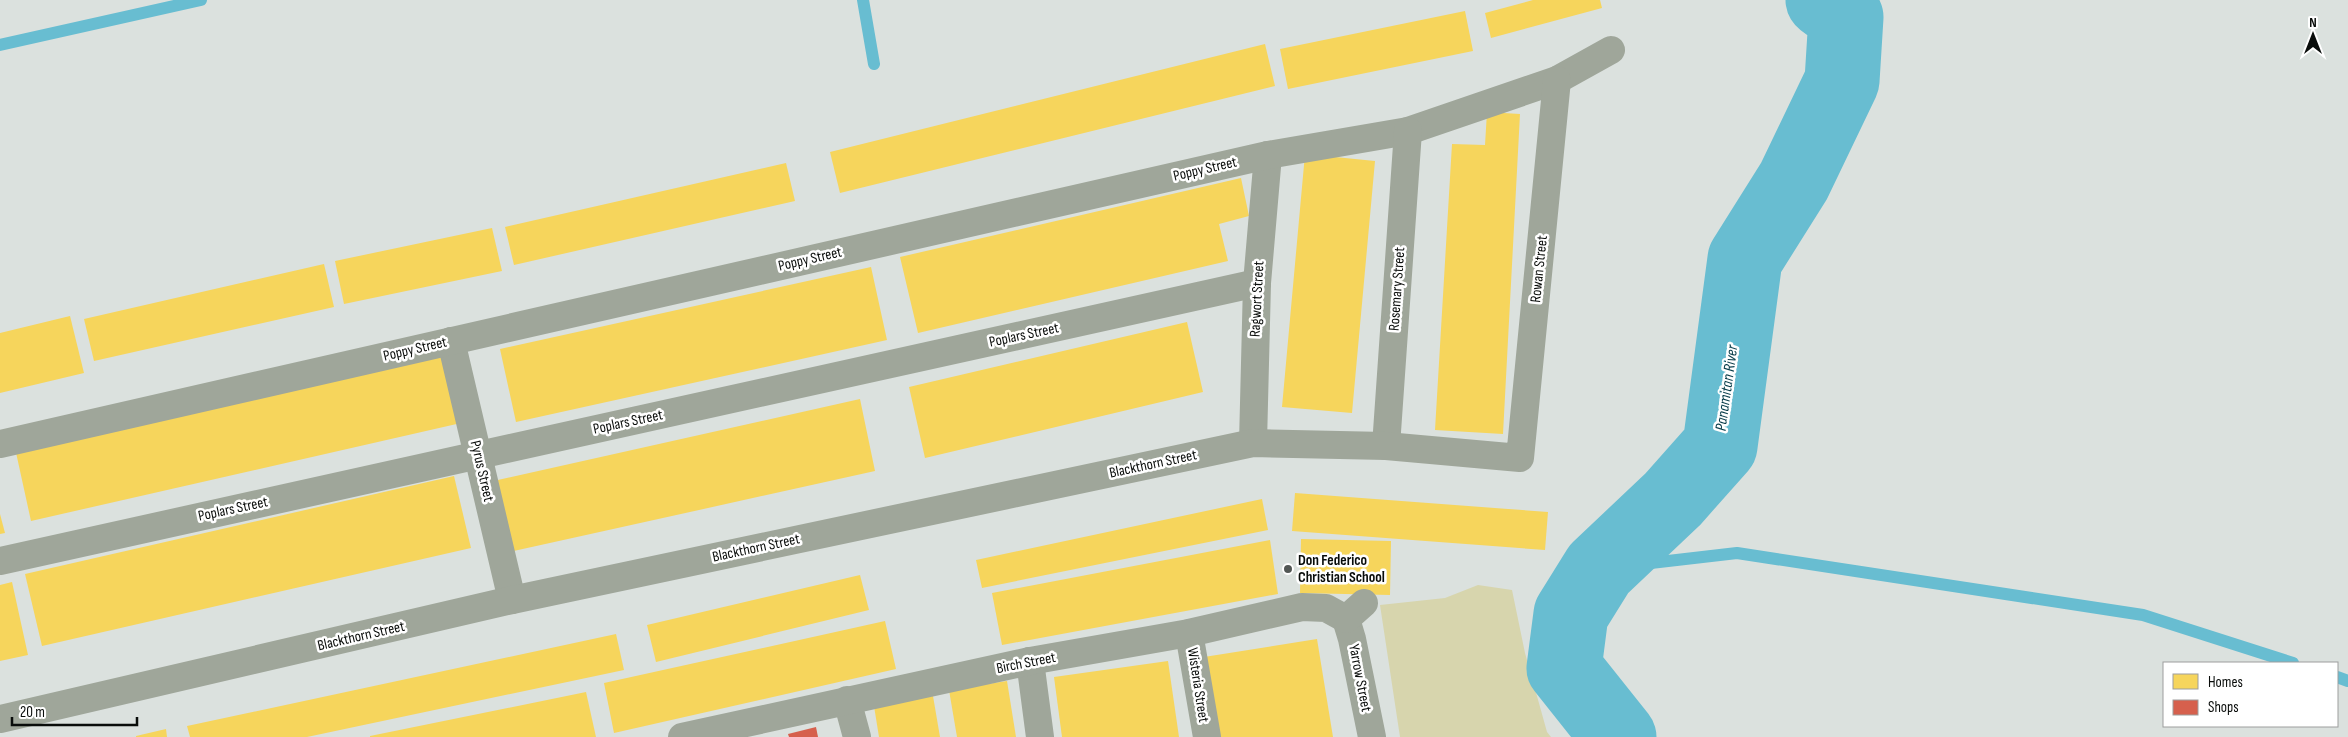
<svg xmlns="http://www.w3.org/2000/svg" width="2348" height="737" viewBox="0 0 2348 737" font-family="'Sofia Sans Condensed',sans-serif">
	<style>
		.green { fill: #d7d5ad }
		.homes { fill: #f6d55c }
		.shops { fill: #d6604d }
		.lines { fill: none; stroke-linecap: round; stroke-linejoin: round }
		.stream { stroke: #68bdd1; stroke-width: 12 }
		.river { stroke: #68bdd1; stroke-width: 75 }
		.street { stroke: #9fa69a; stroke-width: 28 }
		.poi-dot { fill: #525754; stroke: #fff; stroke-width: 2 }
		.labels { text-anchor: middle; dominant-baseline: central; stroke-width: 5; stroke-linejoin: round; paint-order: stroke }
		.street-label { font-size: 15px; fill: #090c0a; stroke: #fff }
		.poi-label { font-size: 15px; font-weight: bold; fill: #090c0a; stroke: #fff; text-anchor: start }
		.water-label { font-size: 16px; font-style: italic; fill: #083d4a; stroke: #fff }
	</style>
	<rect width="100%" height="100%" fill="#dbe1de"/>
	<!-- green -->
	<path class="green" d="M 1478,585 L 1512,590 L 1525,653 L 1547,732 L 1551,737 L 1400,737 L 1380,605 L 1445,598 Z"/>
	<!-- homes -->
	<g class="homes">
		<path d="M 1533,0 L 1600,0 L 1602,8 L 1491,38 L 1485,13 Z"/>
		<path d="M 1465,11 L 1473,51 L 1288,89 L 1280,49 Z"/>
		<path d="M 1265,44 L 1275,86 L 840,193 L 830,152 Z"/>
		<path d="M 1487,112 L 1520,114 L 1503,434 L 1435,430 L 1452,144 L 1485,145 Z"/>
		<path d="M 1305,154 L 1375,161 L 1352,413 L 1282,407 Z"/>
		<path d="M 786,163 L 795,201 L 514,265 L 505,227 Z"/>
		<path d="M 1241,178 L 1249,216 L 1219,224 L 1228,261 L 918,333 L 900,257 Z"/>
		<path d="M 492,228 L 502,271 L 344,304 L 335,261 Z"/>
		<path d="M 324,264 L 334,307 L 94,361 L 84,319 Z"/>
		<path d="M 871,267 L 887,340 L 516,422 L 500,349 Z"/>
		<path d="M 70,316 L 84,373 L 0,393 L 0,333 Z"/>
		<path d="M 1187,322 L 1203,392 L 925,458 L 909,387 Z"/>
		<path d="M 444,350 L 461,423 L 31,521 L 15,448 Z"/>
		<path d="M 860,399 L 875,471 L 505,553 L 489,482 Z"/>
		<path d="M 454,476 L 471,548 L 42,646 L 25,574 Z"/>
		<path d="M 1295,493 L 1548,512 L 1545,550 L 1292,531 Z"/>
		<path d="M 1262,499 L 1268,530 L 982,588 L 976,560 Z"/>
		<path d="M 0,514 L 5,533 L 0,534 Z"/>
		<path d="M 1301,539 L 1391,541 L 1390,595 L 1300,593 Z"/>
		<path d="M 1270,540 L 1278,594 L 1002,645 L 992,593 Z"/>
		<path d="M 860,575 L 869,610 L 656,662 L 647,625 Z"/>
		<path d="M 12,582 L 28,655 L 0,661 L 0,585 Z"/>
		<path d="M 885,621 L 896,669 L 614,733 L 604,683 Z"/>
		<path d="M 616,634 L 624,670 L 307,737 L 190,737 L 187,726 Z"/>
		<path d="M 1317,639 L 1333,737 L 1217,737 L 1204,657 Z"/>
		<path d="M 1168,661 L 1179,737 L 1062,737 L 1054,677 Z"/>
		<path d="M 1007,681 L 1016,737 L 957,737 L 949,690 Z"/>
		<path d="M 586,692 L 596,737 L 370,737 L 370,736 Z"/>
		<path d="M 933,696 L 940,737 L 879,737 L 874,706 Z"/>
		<path d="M 166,729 L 167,737 L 136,737 L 136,736 Z"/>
	</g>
	<!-- shops -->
	<path class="shops" d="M 816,727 L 818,737 L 789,737 L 788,734 Z"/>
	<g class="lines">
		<!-- stream -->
		<g class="stream">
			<path d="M 863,0 L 874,64"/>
			<path d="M 0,45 L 201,0"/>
			<path d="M 1599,569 L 1737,553 L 2143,615 L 2293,663"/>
			<path d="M 2337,677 L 2348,681"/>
		</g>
		<!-- river -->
		<path class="river" d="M 1619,737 L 1564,668 L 1571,614 L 1599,569 L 1673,499 L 1720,446 L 1745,259 L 1794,181 L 1842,81 L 1846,17 L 1823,0"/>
		<!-- street -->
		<g class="street">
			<path d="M 451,341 L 512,600"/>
			<path d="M 1253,443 L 1257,283 L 1268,155"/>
			<path d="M 0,444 L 1268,155 L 1408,131 L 1557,80 L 1611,50"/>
			<path d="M 1386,446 L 1408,131"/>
			<path d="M 0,561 L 1257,283"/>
			<path d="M 1346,619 L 1352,639 L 1372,737"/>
			<path d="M 1189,633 L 1207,737"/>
			<path d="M 1030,661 L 1040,737"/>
			<path d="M 847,700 L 857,737"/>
			<path d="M 0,719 L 512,600 L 1253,443 L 1386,446 L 1520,458 L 1557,80"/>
			<path d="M 682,737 L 1030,661 L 1189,633 L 1302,607 L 1326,608 L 1346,619 L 1364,603"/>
		</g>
	</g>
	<!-- markers -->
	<circle class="poi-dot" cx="1288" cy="569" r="5"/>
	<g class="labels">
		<!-- street labels -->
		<g class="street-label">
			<text transform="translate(1205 169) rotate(-13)">Poppy Street</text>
			<text transform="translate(810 259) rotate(-13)">Poppy Street</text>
			<text transform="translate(1539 269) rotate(-84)">Rowan Street</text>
			<text transform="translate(1397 289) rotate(-86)">Rosemary Street</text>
			<text transform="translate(1257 299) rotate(-87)">Ragwort Street</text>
			<text transform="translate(1024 335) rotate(-12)">Poplars Street</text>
			<text transform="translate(415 349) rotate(-13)">Poppy Street</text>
			<text transform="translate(628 422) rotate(-12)">Poplars Street</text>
			<text transform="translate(1153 464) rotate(-12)">Blackthorn Street</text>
			<text transform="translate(482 471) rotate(77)">Pyrus Street</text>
			<text transform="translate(233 509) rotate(-12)">Poplars Street</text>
			<text transform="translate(756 548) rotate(-12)">Blackthorn Street</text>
			<text transform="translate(361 636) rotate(-13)">Blackthorn Street</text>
			<text transform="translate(1026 663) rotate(-11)">Birch Street</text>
			<text transform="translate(1360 678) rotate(79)">Yarrow Street</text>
			<text transform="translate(1198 685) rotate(81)">Wisteria Street</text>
		</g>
		<!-- poi labels -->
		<g class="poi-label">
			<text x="1298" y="560">Don Federico<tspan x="1298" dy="17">Christian School</tspan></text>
		</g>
		<!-- water labels -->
		<g class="water-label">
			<text transform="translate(1727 388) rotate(-82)">Panamitan River</text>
		</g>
	</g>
	<!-- legend -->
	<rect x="2163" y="662" width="175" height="65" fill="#ffffff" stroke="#9d9e9d"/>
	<rect x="2173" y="674" width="25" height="15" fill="#f6d55c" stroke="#9d9e9d"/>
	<text x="2208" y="687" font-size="15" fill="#090c0a">Homes</text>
	<rect x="2173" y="700" width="25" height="15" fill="#d6604d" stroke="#9d9e9d"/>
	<text x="2208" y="712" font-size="15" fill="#090c0a">Shops</text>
	<!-- north arrow -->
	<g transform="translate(2313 35)" stroke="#ffffff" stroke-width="4" paint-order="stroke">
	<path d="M0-4L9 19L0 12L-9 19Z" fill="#090c0a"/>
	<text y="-8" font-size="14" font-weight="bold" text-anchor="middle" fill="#090c0a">N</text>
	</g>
	<!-- scale -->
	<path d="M12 717v8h125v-8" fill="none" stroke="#090c0a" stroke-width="2.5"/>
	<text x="20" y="717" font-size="15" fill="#090c0a" stroke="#ffffff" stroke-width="4" paint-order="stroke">20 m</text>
</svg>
